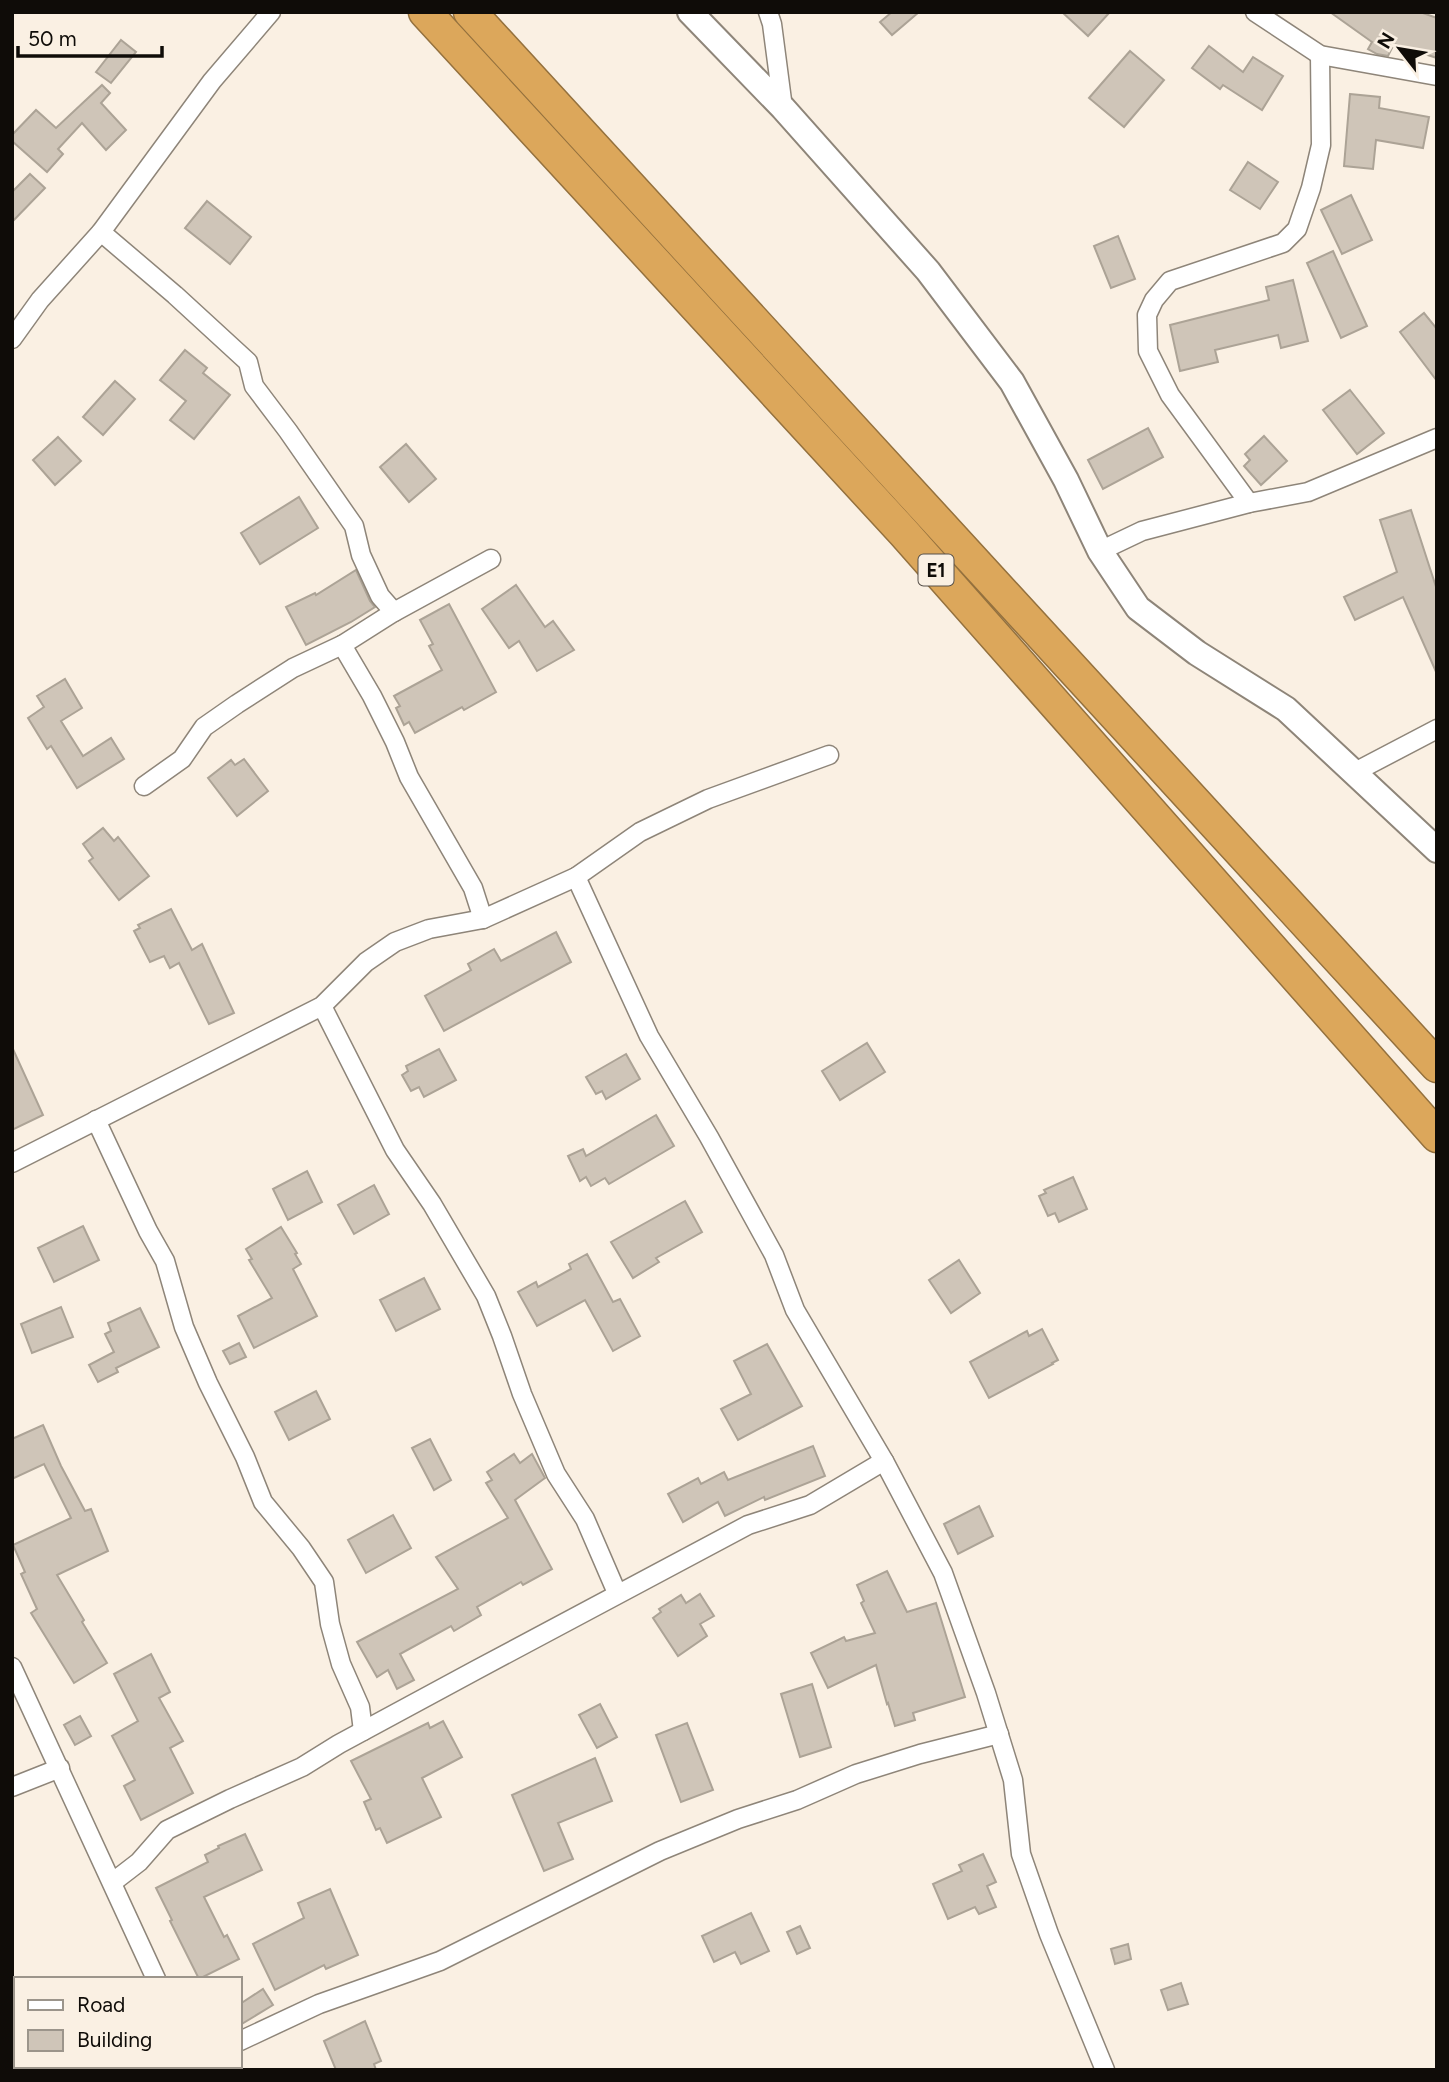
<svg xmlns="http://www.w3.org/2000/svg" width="1449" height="2082" viewBox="0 0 1449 2082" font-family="Figtree,sans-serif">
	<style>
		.building { fill: #cfc5b8; stroke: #aca396; stroke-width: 2 }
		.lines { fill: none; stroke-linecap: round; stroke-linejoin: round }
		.street-casing { stroke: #8e8579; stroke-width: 21 }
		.secondary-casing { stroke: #8e8579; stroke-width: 28 }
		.highway-casing { stroke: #94713e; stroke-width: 35 }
		.street { stroke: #fff; stroke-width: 18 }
		.secondary { stroke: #fff; stroke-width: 24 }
		.highway { stroke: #dca75b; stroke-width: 32 }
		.labels { text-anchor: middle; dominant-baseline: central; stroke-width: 5; stroke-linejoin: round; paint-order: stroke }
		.shield { fill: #faf0e3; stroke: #56504a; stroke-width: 2 }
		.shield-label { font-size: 19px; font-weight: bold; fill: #0f0c08 }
	</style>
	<rect width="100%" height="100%" fill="#faf0e3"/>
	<!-- building -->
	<g class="building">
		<path d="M 892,12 L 919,12 L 892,35 L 880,22 Z"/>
		<path d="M 1062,12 L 1110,12 L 1088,36 Z"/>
		<path d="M 1330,12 L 1420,12 L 1437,18 L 1437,58 L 1394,44 L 1388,56 L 1377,54 L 1368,49 L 1372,42 Z"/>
		<path d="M 121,40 L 136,52 L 111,83 L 96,72 Z"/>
		<path d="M 1209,46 L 1243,72 L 1253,57 L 1283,76 L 1262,110 L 1223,85 L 1220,89 L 1192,68 Z"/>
		<path d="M 1130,51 L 1164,80 L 1124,127 L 1089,98 Z"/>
		<path d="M 102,85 L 110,93 L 101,103 L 126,130 L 106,150 L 82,123 L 58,149 L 63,154 L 47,172 L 12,141 L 12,135 L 36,110 L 56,128 Z"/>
		<path d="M 1350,94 L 1380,97 L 1379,108 L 1429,117 L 1423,148 L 1376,140 L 1373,169 L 1344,166 Z"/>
		<path d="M 1248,162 L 1278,182 L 1260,209 L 1230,190 Z"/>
		<path d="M 30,174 L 45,188 L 12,222 L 12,192 Z"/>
		<path d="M 1351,195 L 1372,240 L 1342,254 L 1321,210 Z"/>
		<path d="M 207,201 L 251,237 L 230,264 L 185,228 Z"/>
		<path d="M 1118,236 L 1135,279 L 1111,288 L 1094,246 Z"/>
		<path d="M 1333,251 L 1367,326 L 1341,338 L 1307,263 Z"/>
		<path d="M 1293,280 L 1308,341 L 1281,348 L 1278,335 L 1215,350 L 1218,362 L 1180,371 L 1170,325 L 1269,300 L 1266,287 Z"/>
		<path d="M 1424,313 L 1437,329 L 1437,381 L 1400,332 Z"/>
		<path d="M 185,350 L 207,368 L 203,373 L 230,395 L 194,439 L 170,420 L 186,401 L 160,380 Z"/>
		<path d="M 115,381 L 135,399 L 103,435 L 83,417 Z"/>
		<path d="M 1350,390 L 1384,433 L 1357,454 L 1323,410 Z"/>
		<path d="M 1148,428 L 1163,457 L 1103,489 L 1088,460 Z"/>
		<path d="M 1264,436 L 1287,461 L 1261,485 L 1244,466 L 1250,460 L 1245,454 Z"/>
		<path d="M 58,437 L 81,461 L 55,485 L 33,460 Z"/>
		<path d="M 406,444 L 436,479 L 409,502 L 380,467 Z"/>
		<path d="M 299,497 L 318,528 L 260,564 L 241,533 Z"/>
		<path d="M 1411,510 L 1437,590 L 1437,674 L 1403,597 L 1355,620 L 1344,597 L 1397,572 L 1380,520 Z"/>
		<path d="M 356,570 L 370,601 L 375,607 L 351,622 L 306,645 L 286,607 L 315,593 L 316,595 Z"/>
		<path d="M 516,585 L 545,627 L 553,621 L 574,650 L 537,671 L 519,641 L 509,648 L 482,609 Z"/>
		<path d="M 449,604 L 496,692 L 464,710 L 462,707 L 415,733 L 409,722 L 404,725 L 396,708 L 400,706 L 394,696 L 442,670 L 429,646 L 433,644 L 420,620 Z"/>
		<path d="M 65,679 L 82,708 L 61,721 L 83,756 L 111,738 L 124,759 L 77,788 L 51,746 L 47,749 L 28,718 L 44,707 L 37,696 Z"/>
		<path d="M 244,759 L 268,791 L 237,816 L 208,778 L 231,760 L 235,765 Z"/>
		<path d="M 103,828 L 114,841 L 118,837 L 149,876 L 119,900 L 89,861 L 93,858 L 83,844 Z"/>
		<path d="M 171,909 L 192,950 L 202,944 L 234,1013 L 209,1024 L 179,963 L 170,968 L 164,956 L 150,962 L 134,931 L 140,928 L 138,925 Z"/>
		<path d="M 556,932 L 571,962 L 444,1031 L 425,996 L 471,970 L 468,964 L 494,949 L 501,961 Z"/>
		<path d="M 867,1043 L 885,1072 L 840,1100 L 822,1071 Z"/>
		<path d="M 12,1047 L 43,1115 L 12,1130 Z"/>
		<path d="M 439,1049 L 456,1080 L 424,1097 L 419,1087 L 411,1091 L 402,1075 L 408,1071 L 406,1066 Z"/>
		<path d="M 626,1054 L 640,1079 L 606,1099 L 602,1091 L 596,1094 L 586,1077 Z"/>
		<path d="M 656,1115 L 674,1146 L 609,1184 L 605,1178 L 591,1186 L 586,1177 L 580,1181 L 568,1156 L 583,1149 L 586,1156 Z"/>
		<path d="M 307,1171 L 322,1202 L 288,1220 L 273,1189 Z"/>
		<path d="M 1073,1177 L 1087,1209 L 1059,1222 L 1055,1213 L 1048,1216 L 1039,1196 L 1046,1193 L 1044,1190 Z"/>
		<path d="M 374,1185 L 389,1214 L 354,1234 L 338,1205 Z"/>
		<path d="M 685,1201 L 702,1232 L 656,1258 L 659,1262 L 633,1278 L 611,1242 Z"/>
		<path d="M 83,1226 L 99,1260 L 54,1282 L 38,1248 Z"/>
		<path d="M 281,1227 L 297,1253 L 295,1254 L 301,1264 L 293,1269 L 317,1316 L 254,1348 L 238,1316 L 272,1298 L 249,1260 L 252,1259 L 246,1249 Z"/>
		<path d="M 587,1254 L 613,1302 L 620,1299 L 640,1336 L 613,1351 L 585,1300 L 537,1326 L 518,1292 L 536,1282 L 538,1287 L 571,1269 L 569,1264 Z"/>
		<path d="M 959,1260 L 980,1293 L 951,1313 L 929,1280 Z"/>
		<path d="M 424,1278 L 440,1309 L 396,1331 L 380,1300 Z"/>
		<path d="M 61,1307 L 73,1337 L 32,1353 L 21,1324 Z"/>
		<path d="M 140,1308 L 159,1347 L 116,1368 L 118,1372 L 98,1382 L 89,1365 L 114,1352 L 105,1334 L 111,1331 L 108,1323 Z"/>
		<path d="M 1042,1329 L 1058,1360 L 1052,1363 L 1053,1364 L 989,1398 L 970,1362 L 1027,1331 L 1029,1336 Z"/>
		<path d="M 239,1343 L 246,1357 L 230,1364 L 223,1351 Z"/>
		<path d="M 767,1344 L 802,1406 L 738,1440 L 721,1409 L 751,1394 L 734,1361 Z"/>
		<path d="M 316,1391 L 330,1419 L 289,1440 L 275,1412 Z"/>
		<path d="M 43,1425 L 61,1466 L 85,1511 L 91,1509 L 108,1551 L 57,1575 L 84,1620 L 82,1622 L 107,1663 L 74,1683 L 31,1613 L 37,1609 L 21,1574 L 25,1572 L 13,1545 L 71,1518 L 44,1464 L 12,1479 L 12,1439 Z"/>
		<path d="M 430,1439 L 451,1480 L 434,1490 L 412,1448 Z"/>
		<path d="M 813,1446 L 825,1476 L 765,1500 L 764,1497 L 725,1516 L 718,1502 L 683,1522 L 668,1494 L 698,1478 L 701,1484 L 724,1472 L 728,1480 Z"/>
		<path d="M 514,1454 L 520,1463 L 532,1454 L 545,1478 L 515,1500 L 552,1569 L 523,1585 L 521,1582 L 477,1607 L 481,1615 L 454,1631 L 451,1626 L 400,1654 L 414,1680 L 397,1689 L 388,1670 L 377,1677 L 357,1642 L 458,1589 L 436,1557 L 508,1518 L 486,1483 L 492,1480 L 487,1472 Z"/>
		<path d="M 979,1506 L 993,1536 L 958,1554 L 944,1524 Z"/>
		<path d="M 393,1515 L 411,1548 L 366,1573 L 348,1540 Z"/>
		<path d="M 887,1571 L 907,1612 L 936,1603 L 965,1697 L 913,1713 L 915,1720 L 895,1726 L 888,1703 L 887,1704 L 876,1665 L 828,1688 L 811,1653 L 844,1637 L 846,1641 L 875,1633 L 861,1603 L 864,1601 L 857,1585 Z"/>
		<path d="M 700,1594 L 714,1616 L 700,1624 L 707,1636 L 678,1656 L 653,1618 L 661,1612 L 659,1609 L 681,1595 L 686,1603 Z"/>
		<path d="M 151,1654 L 170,1692 L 159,1698 L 183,1741 L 170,1748 L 193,1793 L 141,1820 L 124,1786 L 135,1780 L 112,1736 L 138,1721 L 114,1674 Z"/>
		<path d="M 812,1684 L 831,1747 L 800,1757 L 781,1694 Z"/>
		<path d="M 600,1704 L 617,1737 L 597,1748 L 579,1715 Z"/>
		<path d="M 80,1716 L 91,1736 L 75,1745 L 64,1725 Z"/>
		<path d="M 443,1721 L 462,1757 L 422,1778 L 441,1817 L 387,1843 L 380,1828 L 376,1830 L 364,1802 L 371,1799 L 351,1761 L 428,1723 L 430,1728 Z"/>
		<path d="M 687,1723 L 713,1790 L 681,1802 L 656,1735 Z"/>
		<path d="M 595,1758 L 612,1801 L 558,1823 L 573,1859 L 544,1871 L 512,1795 Z"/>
		<path d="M 245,1834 L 262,1870 L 204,1897 L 224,1937 L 227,1935 L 239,1959 L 199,1979 L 170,1921 L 172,1920 L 156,1888 L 208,1862 L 205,1855 L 219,1848 L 218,1846 Z"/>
		<path d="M 983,1854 L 996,1882 L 987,1886 L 996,1907 L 979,1914 L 975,1907 L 948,1919 L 933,1884 L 962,1871 L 959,1865 Z"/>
		<path d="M 330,1889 L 358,1955 L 326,1969 L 324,1965 L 275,1990 L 253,1944 L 304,1918 L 298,1903 Z"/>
		<path d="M 751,1913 L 769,1951 L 741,1964 L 735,1952 L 714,1962 L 702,1936 Z"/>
		<path d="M 800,1926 L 810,1948 L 797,1954 L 787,1932 Z"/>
		<path d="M 1128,1944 L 1131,1959 L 1115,1964 L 1111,1949 Z"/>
		<path d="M 1181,1983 L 1188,2004 L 1168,2010 L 1161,1990 Z"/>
		<path d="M 263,1989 L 273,2005 L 240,2025 L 240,2004 Z"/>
		<path d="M 365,2021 L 381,2061 L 374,2064 L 376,2070 L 336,2070 L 324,2041 Z"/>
	</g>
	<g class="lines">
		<!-- street casing -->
		<g class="street-casing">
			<g id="street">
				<path d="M 768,12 L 772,24 L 783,108"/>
				<path d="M 1255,12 L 1320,55 L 1437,76"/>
				<path d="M 101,232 L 175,295 L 248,362 L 254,386 L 288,431 L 354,526 L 361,555 L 380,596 L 394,612"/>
				<path d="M 12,339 L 40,300 L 101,232 L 212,81 L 271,12"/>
				<path d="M 1249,503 L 1170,395 L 1148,351 L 1147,315 L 1154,300 L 1170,281 L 1283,243 L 1297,229 L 1311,188 L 1321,145 L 1320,55"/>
				<path d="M 1100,551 L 1142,531 L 1249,503 L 1308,492 L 1437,438"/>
				<path d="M 342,645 L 372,696 L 395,742 L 409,777 L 473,888 L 483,919"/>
				<path d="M 1353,773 L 1437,729"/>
				<path d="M 144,786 L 182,759 L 204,727 L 237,704 L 293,668 L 342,645 L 394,612 L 491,559"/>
				<path d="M 576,877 L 649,1036 L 709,1137 L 774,1255 L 795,1310 L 884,1461 L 943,1573 L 986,1693 L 1013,1780 L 1021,1854 L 1049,1934 L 1105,2070"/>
				<path d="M 322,1006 L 395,1150 L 432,1204 L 486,1296 L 502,1336 L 522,1394 L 556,1474 L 585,1519 L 617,1593"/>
				<path d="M 96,1120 L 148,1231 L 165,1261 L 184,1327 L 208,1383 L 245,1457 L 263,1502 L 301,1548 L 324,1582 L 330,1624 L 341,1664 L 360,1707 L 363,1731"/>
				<path d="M 12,1163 L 322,1006 L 366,962 L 395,942 L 429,929 L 483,919 L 576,877 L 640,832 L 708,799 L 829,755"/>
				<path d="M 12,1667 L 156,1979"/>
				<path d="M 12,1787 L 60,1768"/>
				<path d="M 113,1882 L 139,1862 L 167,1830 L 230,1799 L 302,1767 L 339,1744 L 476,1670 L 748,1525 L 810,1505 L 884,1461"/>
				<path d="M 240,2041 L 319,2004 L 440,1961 L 660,1851 L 738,1819 L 797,1800 L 856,1774 L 920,1754 L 999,1734"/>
				<path d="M 195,2066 L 196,2070"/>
			</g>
		</g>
		<!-- secondary casing -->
		<g class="secondary-casing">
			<path id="secondary" d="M 690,12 L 783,108 L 928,271 L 1012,382 L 1066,480 L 1100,551 L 1138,608 L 1197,653 L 1286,709 L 1437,850"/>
		</g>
		<!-- highway casing -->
		<g class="highway-casing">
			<g id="highway">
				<path d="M 425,12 L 904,533 L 1437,1136"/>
				<path d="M 470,12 L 1437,1066"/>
			</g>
		</g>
		<!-- street -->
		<use href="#street" class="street"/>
		<!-- secondary -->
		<use href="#secondary" class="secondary"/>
		<!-- highway -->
		<use href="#highway" class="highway"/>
	</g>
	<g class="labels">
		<!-- shield labels -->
		<rect class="shield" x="918.5" y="554.5" width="35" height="31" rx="5"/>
		<g class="shield-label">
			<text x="936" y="570">E1</text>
		</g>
	</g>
	<!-- border -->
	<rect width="1449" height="2082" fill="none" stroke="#0f0c08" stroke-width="28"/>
	<!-- legend -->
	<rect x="14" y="1977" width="228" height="91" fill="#faf0e3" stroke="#9c958b" stroke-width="2"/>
	<rect x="28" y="2000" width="35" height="10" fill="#ffffff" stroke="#9c958b" stroke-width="2"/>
	<text x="77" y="2012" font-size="21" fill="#0f0c08">Road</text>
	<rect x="28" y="2030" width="35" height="21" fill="#cfc5b8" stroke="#9c958b" stroke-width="2"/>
	<text x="77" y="2047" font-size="21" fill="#0f0c08">Building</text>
	<!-- north arrow -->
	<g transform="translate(1400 49) rotate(301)" stroke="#faf0e3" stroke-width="5" paint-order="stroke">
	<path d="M0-5L12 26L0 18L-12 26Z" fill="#0f0c08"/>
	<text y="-10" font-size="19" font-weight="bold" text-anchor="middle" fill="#0f0c08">N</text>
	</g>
	<!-- scale -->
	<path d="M18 46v10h144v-10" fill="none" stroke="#0f0c08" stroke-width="3.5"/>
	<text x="28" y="46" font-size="21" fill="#0f0c08" stroke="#faf0e3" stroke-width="5" paint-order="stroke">50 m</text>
</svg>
